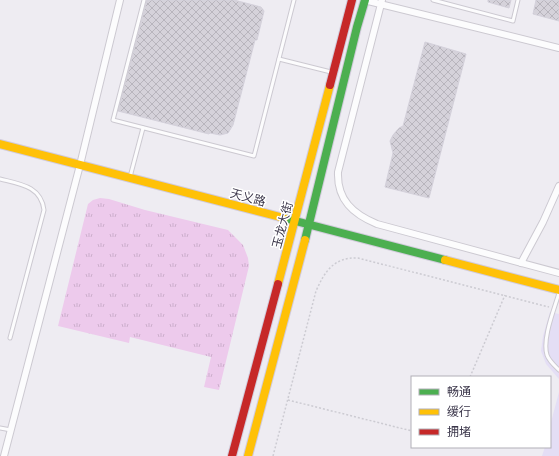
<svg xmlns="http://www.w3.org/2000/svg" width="559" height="456" viewBox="0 0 559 456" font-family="Quicksand,'Noto Sans SC',sans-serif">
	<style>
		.commercial { fill: #e4def5 }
		.grass { fill: url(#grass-tufts) }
		.building { fill: url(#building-cross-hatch); stroke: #d4d1db }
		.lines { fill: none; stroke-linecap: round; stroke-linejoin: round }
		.lane-casing { stroke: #ccc9d1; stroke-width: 5 }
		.street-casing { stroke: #ccc9d1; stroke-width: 8 }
		.fast-casing { stroke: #d1cbdb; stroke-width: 10 }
		.slow-casing { stroke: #d1cbdb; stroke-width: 10 }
		.jam-casing { stroke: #d1cbdb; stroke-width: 10 }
		.path { stroke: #cccbd2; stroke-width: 1.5; stroke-dasharray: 2 2; stroke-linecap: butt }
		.lane { stroke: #fcfcfd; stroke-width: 3 }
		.street { stroke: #fcfcfd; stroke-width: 6 }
		.fast { stroke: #4caf50; stroke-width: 8 }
		.slow { stroke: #ffc107; stroke-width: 8 }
		.jam { stroke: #c62828; stroke-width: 8 }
		.labels { text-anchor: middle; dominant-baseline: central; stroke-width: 3; stroke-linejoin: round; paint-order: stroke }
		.street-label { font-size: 12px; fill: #3b364a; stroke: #fff }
	</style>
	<defs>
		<pattern id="grass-tufts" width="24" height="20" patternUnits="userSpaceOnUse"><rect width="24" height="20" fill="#edcaec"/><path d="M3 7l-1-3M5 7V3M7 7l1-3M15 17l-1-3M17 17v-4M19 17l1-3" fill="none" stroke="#ccaecc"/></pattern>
		<pattern id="building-cross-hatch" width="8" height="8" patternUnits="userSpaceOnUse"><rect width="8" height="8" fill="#d5d2da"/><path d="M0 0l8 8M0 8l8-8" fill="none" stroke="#b8b5bd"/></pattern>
	</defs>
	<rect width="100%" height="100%" fill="#eeecf2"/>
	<!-- commercial -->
	<g class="commercial">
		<path d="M 550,312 L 559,314 L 559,379 L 546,364 L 541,351 L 543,336 Z"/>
		<path d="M 559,392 L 559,456 L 542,456 L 545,447 L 550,447 L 550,426 Z"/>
	</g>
	<!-- grass -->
	<path class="grass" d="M 100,198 L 109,199 L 145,210 L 228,230 L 243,245 L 248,258 L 249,266 L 219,390 L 204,387 L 211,357 L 130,337 L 129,343 L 58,326 L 88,204 L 93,200 Z"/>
	<!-- building -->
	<g class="building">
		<path d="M 147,0 L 234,0 L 261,7 L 264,11 L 257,40 L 255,40 L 233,125 L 228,133 L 220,135 L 210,133 L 209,134 L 118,111 Z"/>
		<path d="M 488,0 L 511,0 L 509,8 L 488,2 Z"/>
		<path d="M 536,0 L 559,0 L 559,21 L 533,14 Z"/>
		<path d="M 425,42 L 466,54 L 429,198 L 385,187 L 393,153 L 390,141 L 393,135 L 399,128 L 403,126 Z"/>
	</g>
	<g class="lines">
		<!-- lane casing -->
		<g class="lane-casing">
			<g id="lane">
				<path d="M 144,0 L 113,120 L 254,156 L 294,0"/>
				<path d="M 433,0 L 513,21 L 518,0"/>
				<path d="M 279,59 L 331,72"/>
				<path d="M 130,177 L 143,128"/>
				<path d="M 0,179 C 20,184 41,186 44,210 L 10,338"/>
				<path d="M 559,293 C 554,310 542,339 547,355 C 549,361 555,366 559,370"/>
				<path d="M 0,428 L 11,430"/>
			</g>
		</g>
		<!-- street casing -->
		<g class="street-casing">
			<g id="street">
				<path d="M 364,0 L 559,48"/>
				<path d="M 382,0 L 338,172 C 337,200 353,214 377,224 L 559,273"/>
				<path d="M 521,263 L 543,222 L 559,186"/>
				<path d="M 4,456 L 80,165 L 120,0"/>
			</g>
		</g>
		<!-- fast casing -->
		<g class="fast-casing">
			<g id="fast">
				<path d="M 284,218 L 445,260"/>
				<path d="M 305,240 L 357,27 L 365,0"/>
			</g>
		</g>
		<!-- slow casing -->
		<g class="slow-casing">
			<g id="slow">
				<path d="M 0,144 L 284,218"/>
				<path d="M 445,260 L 559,290"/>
				<path d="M 278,284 L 330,85"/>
				<path d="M 248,456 L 305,240"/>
			</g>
		</g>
		<!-- jam casing -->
		<g class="jam-casing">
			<g id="jam">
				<path d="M 330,85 L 352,0"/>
				<path d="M 232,456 L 278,284"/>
			</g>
		</g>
		<!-- path -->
		<g class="path">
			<path d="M 470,377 L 505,295"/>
			<path d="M 288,400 L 412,431"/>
			<path d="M 273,456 L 316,291 C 325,271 334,257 358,258 L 549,307"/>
		</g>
		<!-- lane -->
		<use href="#lane" class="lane"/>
		<!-- street -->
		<use href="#street" class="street"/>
		<!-- fast -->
		<use href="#fast" class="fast"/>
		<!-- slow -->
		<use href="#slow" class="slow"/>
		<!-- jam -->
		<use href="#jam" class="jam"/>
	</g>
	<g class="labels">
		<!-- street labels -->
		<g class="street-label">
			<text transform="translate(248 197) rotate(15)">天义路</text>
			<text transform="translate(282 225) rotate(-75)">玉龙大街</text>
		</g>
	</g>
	<!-- legend -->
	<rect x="411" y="376" width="140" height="72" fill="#ffffff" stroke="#b1afb7"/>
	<rect x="419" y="389" width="20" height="6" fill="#4caf50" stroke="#b1afb7"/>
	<text x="447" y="396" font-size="12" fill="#3b364a">畅通</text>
	<rect x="419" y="409" width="20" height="6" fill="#ffc107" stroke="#b1afb7"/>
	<text x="447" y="416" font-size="12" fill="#3b364a">缓行</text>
	<rect x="419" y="429" width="20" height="6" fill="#c62828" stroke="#b1afb7"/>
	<text x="447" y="436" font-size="12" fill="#3b364a">拥堵</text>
</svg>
